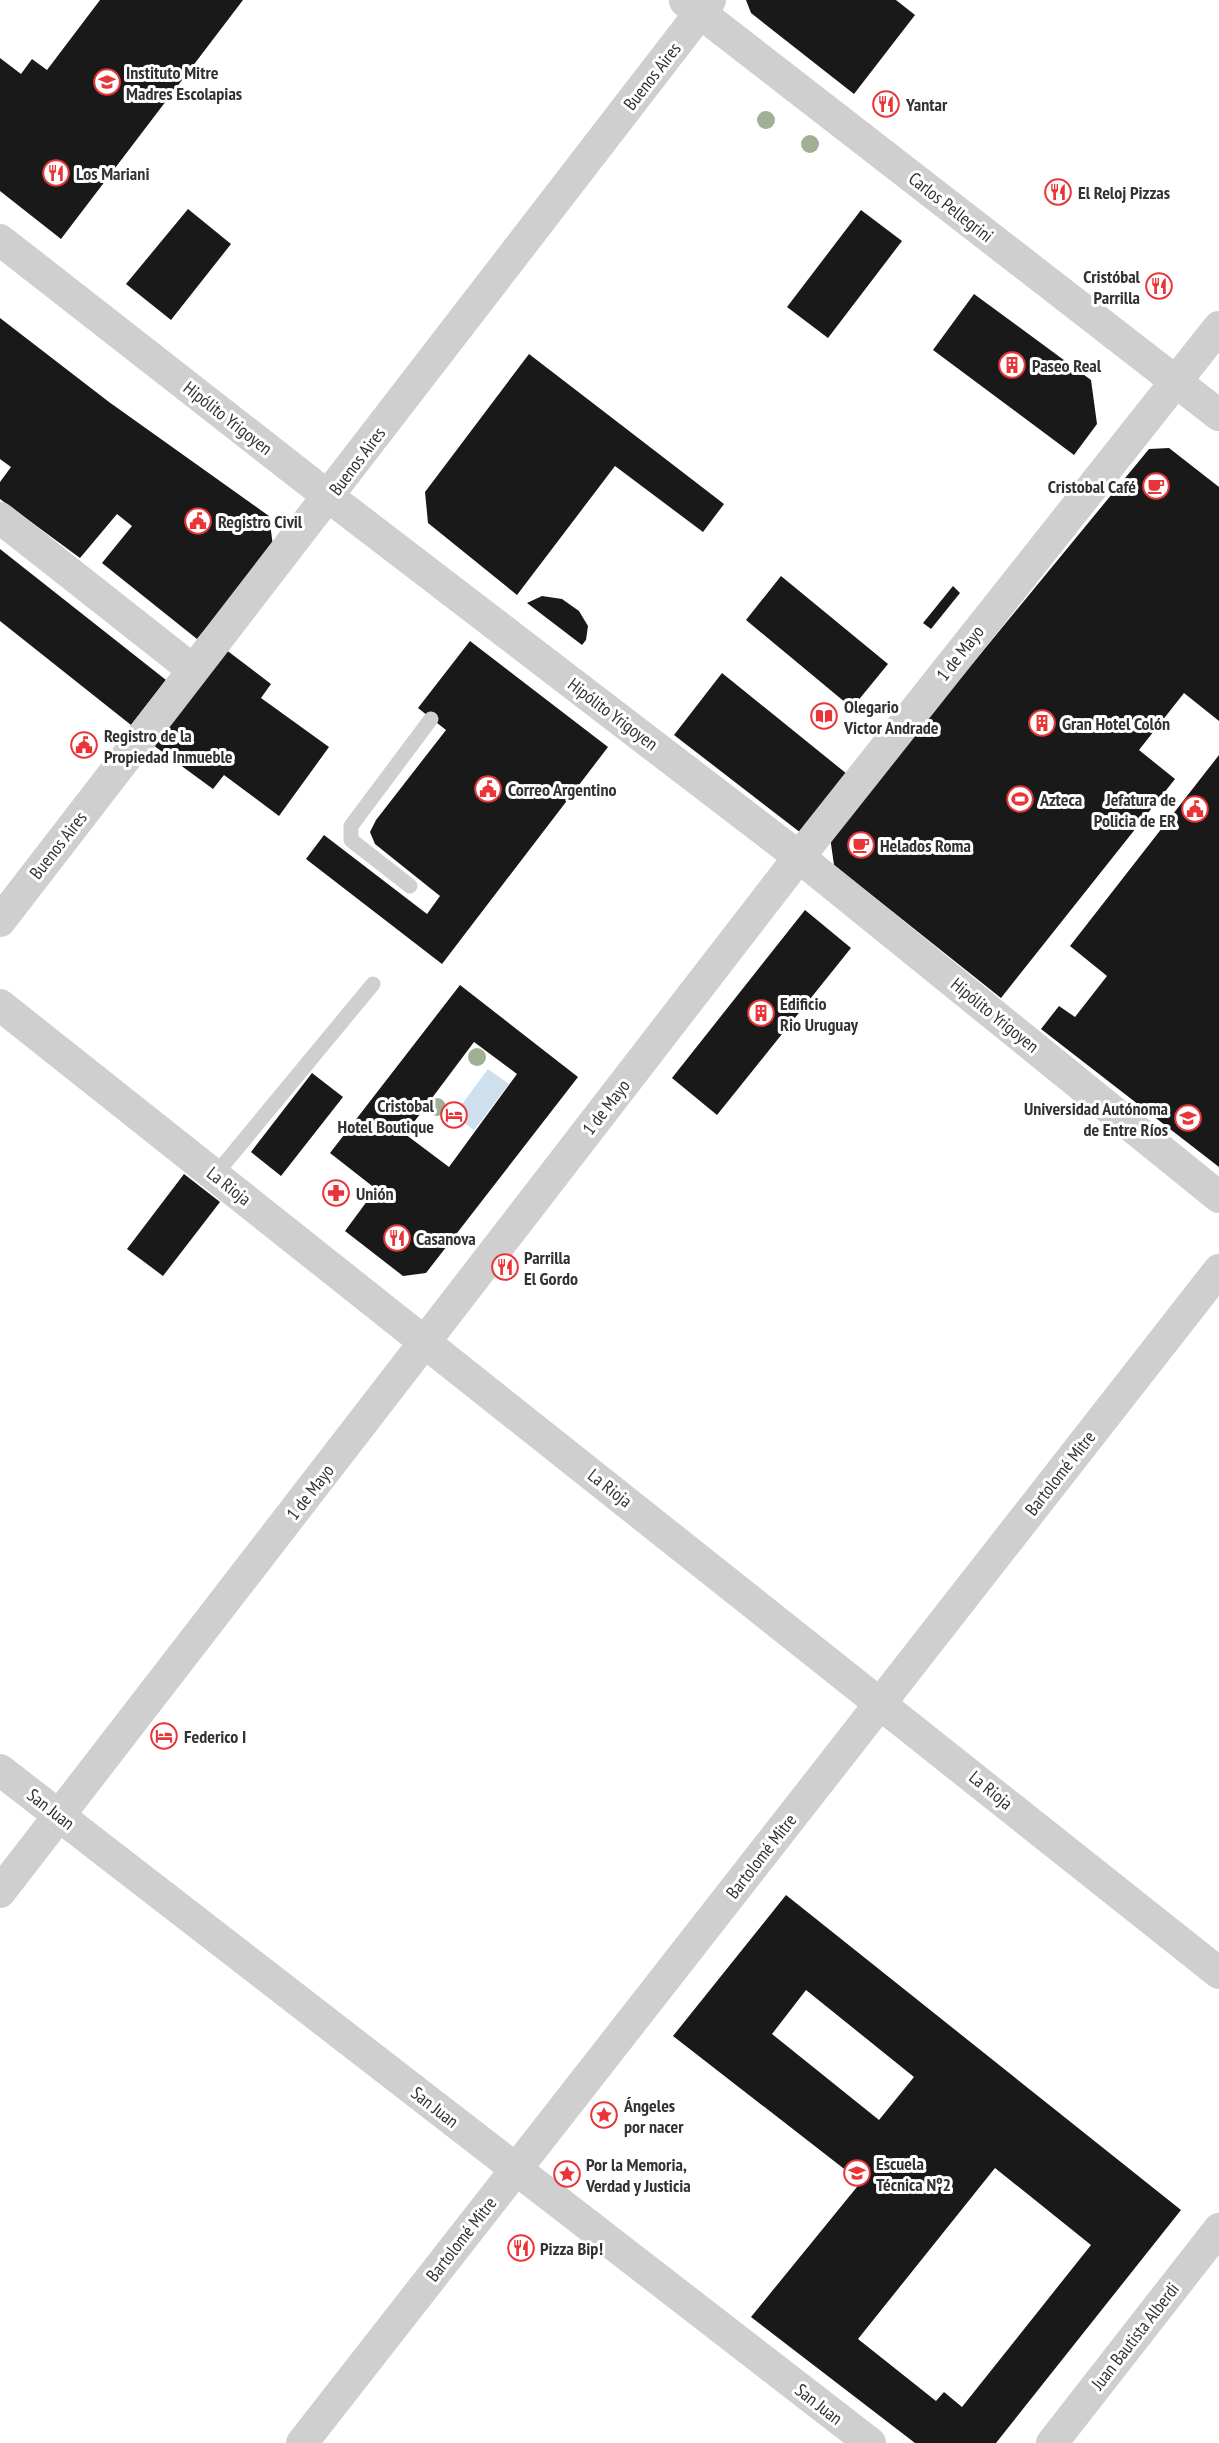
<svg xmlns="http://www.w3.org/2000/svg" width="1219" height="2443" viewBox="0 0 1219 2443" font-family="'PT Sans Narrow',sans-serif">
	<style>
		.water { fill: #cee0ee }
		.building { fill: #191919; fill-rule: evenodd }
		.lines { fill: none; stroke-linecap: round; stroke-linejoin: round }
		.lane { stroke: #cfcfcf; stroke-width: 15 }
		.street { stroke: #cfcfcf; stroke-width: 32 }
		.tree { fill: #a0b095 }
		.labels { text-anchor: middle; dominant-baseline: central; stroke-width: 6; stroke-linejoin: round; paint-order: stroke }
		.poi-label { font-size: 18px; font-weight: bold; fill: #323232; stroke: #fff; text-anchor: start }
		.street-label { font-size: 18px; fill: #323232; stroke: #fff }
	</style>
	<rect width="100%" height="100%" fill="#fff"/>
	<!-- water -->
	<path class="water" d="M 488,1069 L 509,1084 L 474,1130 L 454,1115 Z"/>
	<!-- building -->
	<g class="building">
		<path d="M 100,0 L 243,0 L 61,239 L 0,191 L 0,58 L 21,74 L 32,59 L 47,70 Z"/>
		<path d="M 746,0 L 896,0 L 915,15 L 854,94 L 751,13 Z"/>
		<path d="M 188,209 L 231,244 L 171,320 L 126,284 Z"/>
		<path d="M 861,210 L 902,241 L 828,338 L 787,307 Z"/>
		<path d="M 974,294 L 1091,380 L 1097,424 L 1074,455 L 933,350 Z"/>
		<path d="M 0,318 L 109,402 L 269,516 L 273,546 L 197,639 L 102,563 L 132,526 L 117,514 L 80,558 L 0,499 L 0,482 L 11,467 L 0,459 Z"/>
		<path d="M 529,354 L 724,504 L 703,532 L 615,466 L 517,595 L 428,523 L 425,492 Z"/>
		<path d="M 1169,448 L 1219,487 L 1219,721 L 1184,693 L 1139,750 L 1175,779 L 1001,998 L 834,865 L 830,837 L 1149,449 Z"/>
		<path d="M 0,549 L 166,680 L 131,725 L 0,621 Z"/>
		<path d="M 781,576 L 888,664 L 852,708 L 746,620 Z"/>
		<path d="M 953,586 L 960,593 L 931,629 L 923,623 Z"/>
		<path d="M 542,596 L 562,599 L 579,611 L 588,626 L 586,640 L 582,645 L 527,603 Z"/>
		<path d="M 470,641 L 608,747 L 442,964 L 306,859 L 324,835 L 427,914 L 440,896 L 375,844 L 370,832 L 376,820 L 446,730 L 418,708 Z"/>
		<path d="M 225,649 L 271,684 L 261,698 L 329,747 L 279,816 L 224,775 L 213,789 L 153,745 Z"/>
		<path d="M 722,673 L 847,774 L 801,833 L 674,735 Z"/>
		<path d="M 1219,755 L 1219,1167 L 1041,1029 L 1059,1006 L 1075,1017 L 1107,976 L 1070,946 Z"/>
		<path d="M 805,910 L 851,948 L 717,1115 L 672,1078 Z"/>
		<path d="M 460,985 L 578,1077 L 426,1273 L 403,1276 L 345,1231 L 376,1189 L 330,1153 ZM 474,1042 L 517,1074 L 449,1167 L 405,1134 Z"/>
		<path d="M 312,1073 L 343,1097 L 281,1176 L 251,1152 Z"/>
		<path d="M 184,1174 L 220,1202 L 163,1276 L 127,1249 Z"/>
		<path d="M 786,1895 L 1181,2210 L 996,2443 L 915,2443 L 751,2317 L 861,2182 L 673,2036 ZM 806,1990 L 914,2077 L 879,2120 L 772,2034 ZM 995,2168 L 1091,2245 L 962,2407 L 944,2392 L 936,2401 L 858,2339 Z"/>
	</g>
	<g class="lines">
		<!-- lane -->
		<g class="lane">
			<path d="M 410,886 L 351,840 L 351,826 L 431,719"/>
			<path d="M 215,1175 L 373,984"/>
		</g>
		<!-- street -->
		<g class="street">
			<path d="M 685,1 L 1219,415"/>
			<path d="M 0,240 L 329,497 L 799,857 L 1219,1197"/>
			<path d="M 0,518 L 193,670"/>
			<path d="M 0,921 L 710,0"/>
			<path d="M 0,1005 L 1219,1973"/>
			<path d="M 0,1770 L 870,2443"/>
			<path d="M 0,1892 L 799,857 L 1219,327"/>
			<path d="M 302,2443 L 1219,1270"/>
			<path d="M 1052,2443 L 1219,2229"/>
		</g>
	</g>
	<!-- trees -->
	<g class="tree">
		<circle cx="766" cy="120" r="9"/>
		<circle cx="810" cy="144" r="9"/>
		<circle cx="477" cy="1057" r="9"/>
		<circle cx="437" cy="1107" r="9"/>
	</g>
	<!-- icons -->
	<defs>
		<g id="school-ring" transform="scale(1.35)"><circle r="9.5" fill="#fff" stroke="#e93538" stroke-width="1.5"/><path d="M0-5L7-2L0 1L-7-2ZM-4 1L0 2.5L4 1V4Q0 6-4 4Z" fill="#e93538"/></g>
		<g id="restaurant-ring" transform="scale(1.35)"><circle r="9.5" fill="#fff" stroke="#e93538" stroke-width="1.5"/><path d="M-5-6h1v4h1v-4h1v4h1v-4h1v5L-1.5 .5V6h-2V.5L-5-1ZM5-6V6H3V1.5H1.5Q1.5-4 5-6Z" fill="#e93538"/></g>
		<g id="building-ring" transform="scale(1.35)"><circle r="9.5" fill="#fff" stroke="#e93538" stroke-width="1.5"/><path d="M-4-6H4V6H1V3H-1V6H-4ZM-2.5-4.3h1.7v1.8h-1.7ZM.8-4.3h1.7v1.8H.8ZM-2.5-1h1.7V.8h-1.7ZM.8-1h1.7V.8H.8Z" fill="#e93538"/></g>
		<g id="cafe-ring" transform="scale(1.35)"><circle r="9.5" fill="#fff" stroke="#e93538" stroke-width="1.5"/><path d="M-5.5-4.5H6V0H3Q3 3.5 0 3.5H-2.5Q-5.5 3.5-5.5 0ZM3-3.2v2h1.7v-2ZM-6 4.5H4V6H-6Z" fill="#e93538"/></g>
		<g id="civic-ring" transform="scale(1.35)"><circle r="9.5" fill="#fff" stroke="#e93538" stroke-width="1.5"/><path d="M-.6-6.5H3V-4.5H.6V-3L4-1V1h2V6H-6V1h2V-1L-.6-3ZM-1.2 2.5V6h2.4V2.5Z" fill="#e93538"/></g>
		<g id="library-ring" transform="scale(1.35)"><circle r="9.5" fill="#fff" stroke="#e93538" stroke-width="1.5"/><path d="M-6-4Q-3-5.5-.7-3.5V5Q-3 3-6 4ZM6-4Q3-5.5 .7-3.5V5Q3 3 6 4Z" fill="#e93538"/></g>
		<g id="stadium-ring" transform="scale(1.35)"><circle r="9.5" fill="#fff" stroke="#e93538" stroke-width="1.5"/><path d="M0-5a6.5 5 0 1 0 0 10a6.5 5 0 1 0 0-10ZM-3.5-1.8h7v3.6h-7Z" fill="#e93538"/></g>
		<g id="hotel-ring" transform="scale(1.35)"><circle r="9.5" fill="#fff" stroke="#e93538" stroke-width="1.5"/><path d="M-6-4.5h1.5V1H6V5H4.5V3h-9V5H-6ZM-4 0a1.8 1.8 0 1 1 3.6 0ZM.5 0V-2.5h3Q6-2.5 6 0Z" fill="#e93538"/></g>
		<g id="university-ring" transform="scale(1.35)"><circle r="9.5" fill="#fff" stroke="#e93538" stroke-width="1.5"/><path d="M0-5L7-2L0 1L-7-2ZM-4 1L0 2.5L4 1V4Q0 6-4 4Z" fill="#e93538"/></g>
		<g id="pharmacy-ring" transform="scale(1.35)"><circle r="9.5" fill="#fff" stroke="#e93538" stroke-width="1.5"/><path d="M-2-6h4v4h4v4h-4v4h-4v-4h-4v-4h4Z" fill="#e93538"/></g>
		<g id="sight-ring" transform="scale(1.35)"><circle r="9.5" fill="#fff" stroke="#e93538" stroke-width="1.5"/><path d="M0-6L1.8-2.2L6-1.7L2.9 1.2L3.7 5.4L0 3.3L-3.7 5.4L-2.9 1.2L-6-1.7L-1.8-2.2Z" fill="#e93538"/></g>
	</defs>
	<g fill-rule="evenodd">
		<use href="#school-ring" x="107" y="82"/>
		<use href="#restaurant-ring" x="886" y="104"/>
		<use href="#restaurant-ring" x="56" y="173"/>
		<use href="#restaurant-ring" x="1058" y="192"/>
		<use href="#restaurant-ring" x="1159" y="286"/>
		<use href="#building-ring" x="1012" y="365"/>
		<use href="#cafe-ring" x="1156" y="486"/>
		<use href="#civic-ring" x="198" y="521"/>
		<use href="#library-ring" x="824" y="716"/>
		<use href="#building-ring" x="1042" y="723"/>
		<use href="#civic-ring" x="84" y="745"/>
		<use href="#civic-ring" x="488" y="789"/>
		<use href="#stadium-ring" x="1020" y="799"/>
		<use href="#civic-ring" x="1195" y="809"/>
		<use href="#cafe-ring" x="861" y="845"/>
		<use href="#building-ring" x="761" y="1013"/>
		<use href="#hotel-ring" x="454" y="1115"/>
		<use href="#university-ring" x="1188" y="1118"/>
		<use href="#pharmacy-ring" x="336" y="1193"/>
		<use href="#restaurant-ring" x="397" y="1238"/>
		<use href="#restaurant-ring" x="505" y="1267"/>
		<use href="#hotel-ring" x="164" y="1736"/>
		<use href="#sight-ring" x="604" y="2115"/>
		<use href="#school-ring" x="857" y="2173"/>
		<use href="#sight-ring" x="567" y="2174"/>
		<use href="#restaurant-ring" x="521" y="2248"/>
	</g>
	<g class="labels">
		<!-- poi labels -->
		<g class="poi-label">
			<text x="126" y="72">Instituto Mitre<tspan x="126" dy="21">Madres Escolapias</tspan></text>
			<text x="906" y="104">Yantar</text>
			<text x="76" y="173">Los Mariani</text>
			<text x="1078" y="192">El Reloj Pizzas</text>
			<text x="1140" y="276" text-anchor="end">Cristóbal<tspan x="1140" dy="21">Parrilla</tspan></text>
			<text x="1032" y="365">Paseo Real</text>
			<text x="1136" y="486" text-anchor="end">Cristobal Café</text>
			<text x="218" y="521">Registro Civil</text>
			<text x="844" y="706">Olegario<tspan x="844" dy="21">Victor Andrade</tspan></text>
			<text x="1062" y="723">Gran Hotel Colón</text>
			<text x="104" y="735">Registro de la<tspan x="104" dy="21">Propiedad Inmueble</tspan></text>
			<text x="508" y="789">Correo Argentino</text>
			<text x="1040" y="799">Azteca</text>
			<text x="1176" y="799" text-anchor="end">Jefatura de<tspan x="1176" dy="21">Policia de ER</tspan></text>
			<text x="880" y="845">Helados Roma</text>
			<text x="780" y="1003">Edificio<tspan x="780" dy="21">Rio Uruguay</tspan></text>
			<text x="434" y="1105" text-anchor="end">Cristobal<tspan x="434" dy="21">Hotel Boutique</tspan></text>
			<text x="1168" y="1108" text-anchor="end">Universidad Autónoma<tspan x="1168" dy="21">de Entre Ríos</tspan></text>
			<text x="356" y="1193">Unión</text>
			<text x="416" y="1238">Casanova</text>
			<text x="524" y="1257">Parrilla<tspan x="524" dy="21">El Gordo</tspan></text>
			<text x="184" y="1736">Federico I</text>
			<text x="624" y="2105">Ángeles<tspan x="624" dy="21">por nacer</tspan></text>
			<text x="876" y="2163">Escuela<tspan x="876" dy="21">Técnica Nº2</tspan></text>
			<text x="586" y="2164">Por la Memoria,<tspan x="586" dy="21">Verdad y Justicia</tspan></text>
			<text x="540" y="2248">Pizza Bip!</text>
		</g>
		<!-- street labels -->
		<g class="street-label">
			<text transform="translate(652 76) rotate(-52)">Buenos Aires</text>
			<text transform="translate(951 207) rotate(38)">Carlos Pellegrini</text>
			<text transform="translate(228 418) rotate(38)">Hipólito Yrigoyen</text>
			<text transform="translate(357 461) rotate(-53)">Buenos Aires</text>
			<text transform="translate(960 653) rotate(-52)">1 de Mayo</text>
			<text transform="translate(613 714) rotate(37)">Hipólito Yrigoyen</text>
			<text transform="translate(58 845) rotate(-52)">Buenos Aires</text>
			<text transform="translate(995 1015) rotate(39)">Hipólito Yrigoyen</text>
			<text transform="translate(606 1107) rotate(-52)">1 de Mayo</text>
			<text transform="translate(229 1186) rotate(38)">La Rioja</text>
			<text transform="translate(1060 1473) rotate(-52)">Bartolomé Mitre</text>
			<text transform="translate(610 1488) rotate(38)">La Rioja</text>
			<text transform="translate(310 1492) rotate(-52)">1 de Mayo</text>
			<text transform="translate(991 1790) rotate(39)">La Rioja</text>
			<text transform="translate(51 1809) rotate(38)">San Juan</text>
			<text transform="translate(761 1856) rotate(-52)">Bartolomé Mitre</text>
			<text transform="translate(435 2107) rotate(38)">San Juan</text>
			<text transform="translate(461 2239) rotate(-52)">Bartolomé Mitre</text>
			<text transform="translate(1135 2336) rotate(-52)">Juan Bautista Alberdi</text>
			<text transform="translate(819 2404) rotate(38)">San Juan</text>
		</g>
	</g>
</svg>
